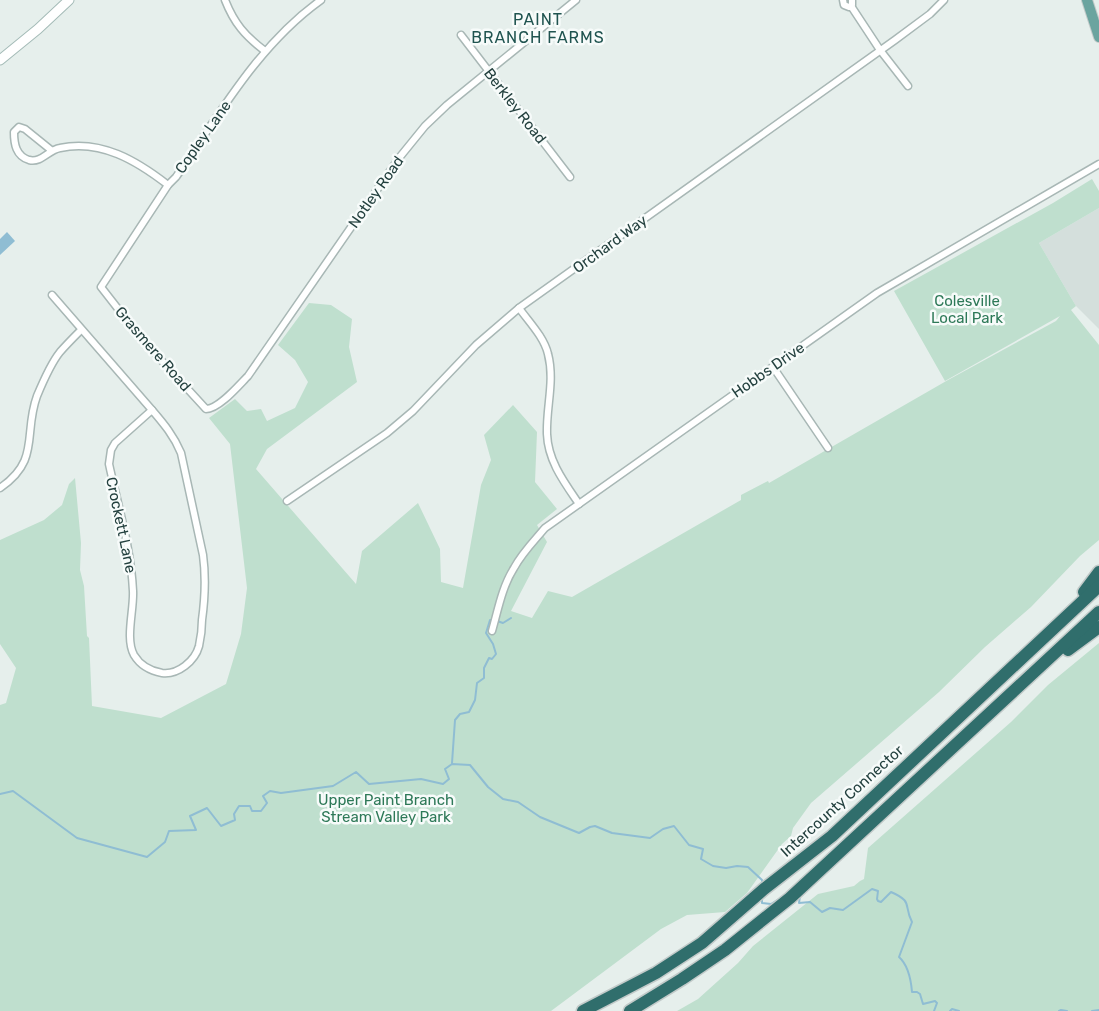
<svg xmlns="http://www.w3.org/2000/svg" width="1099" height="1011" viewBox="0 0 1099 1011" font-family="Rubik,sans-serif">
	<style>
		.built { fill: #d4dfdc }
		.green { fill: #bfdfce }
		.water { fill: #8fbdd3 }
		.lines { fill: none; stroke-linecap: round; stroke-linejoin: round }
		.stream { stroke: #8fbdd3; stroke-width: 2 }
		.street-casing { stroke: #a8b7b5; stroke-width: 9 }
		.secondary-casing { stroke: #a4bbb7; stroke-width: 11 }
		.primary-casing { stroke: #c2cac9; stroke-width: 12 }
		.highway-casing { stroke: #c2cac9; stroke-width: 15 }
		.street { stroke: #fff; stroke-width: 6 }
		.secondary { stroke: #fff; stroke-width: 9 }
		.primary { stroke: #6ba49f; stroke-width: 10 }
		.highway { stroke: #306e6c; stroke-width: 12 }
		.labels { text-anchor: middle; dominant-baseline: central; stroke-width: 5; stroke-linejoin: round; paint-order: stroke }
		.street-label { font-size: 15px; fill: #24413f; stroke: #f7fbfa }
		.park-label { font-size: 15px; fill: #2e7958; stroke: #f7fbfa }
		.neighbourhood-label { font-size: 16px; letter-spacing: 1px; fill: #205450; stroke: #f7fbfa }
	</style>
	<rect width="100%" height="100%" fill="#e6efec"/>
	<!-- built -->
	<path class="built" d="M 1099,208 L 1099,329 L 1076,306 L 1039,243 Z"/>
	<!-- green -->
	<g class="green">
		<path d="M 1092,179 L 1099,191 L 1099,208 L 1039,243 L 1076,306 L 1071,310 L 1099,345 L 1099,540 L 1080,556 L 1031,607 L 985,647 L 939,692 L 811,803 L 793,828 L 791,836 L 782,844 L 747,893 L 725,912 L 687,915 L 661,929 L 551,1011 L 0,1011 L 0,705 L 6,703 L 16,668 L 0,644 L 0,540 L 44,520 L 62,505 L 69,484 L 75,478 L 81,543 L 80,570 L 84,586 L 87,636 L 89,638 L 92,706 L 161,718 L 226,684 L 241,634 L 247,588 L 230,444 L 209,418 L 235,399 L 247,411 L 261,409 L 267,421 L 295,408 L 308,382 L 295,360 L 278,345 L 309,303 L 331,305 L 352,319 L 349,347 L 357,382 L 267,449 L 256,469 L 356,584 L 362,551 L 418,503 L 440,549 L 441,582 L 463,588 L 481,485 L 491,460 L 484,435 L 513,405 L 537,432 L 535,482 L 557,509 L 537,525 L 547,542 L 511,611 L 532,618 L 548,591 L 572,597 L 741,500 L 741,495 L 768,481 L 769,483 L 948,380 L 1056,321 L 1060,316 L 945,381 L 894,291 L 1053,203 Z"/>
		<path d="M 1099,643 L 1099,1011 L 677,1011 L 698,999 L 738,963 L 753,946 L 818,894 L 854,886 L 860,881 L 864,879 L 868,848 L 1011,722 L 1048,685 Z"/>
	</g>
	<!-- water -->
	<path class="water" d="M 7,232 L 15,241 L 0,255 L 0,239 Z"/>
	<g class="lines">
		<!-- stream -->
		<g class="stream">
			<path d="M 497,621 L 503,623 L 511,618"/>
			<path d="M 452,763 L 455,720 L 460,714 L 469,712 L 475,700 L 477,683 L 484,678 L 484,668 L 489,658 L 492,659 L 496,654 L 493,644 L 486,633 L 490,620 L 492,620"/>
			<path d="M 0,794 L 13,791 L 77,838 L 147,857 L 165,842 L 169,831 L 196,830 L 190,816 L 207,808 L 221,826 L 235,820 L 234,814 L 239,806 L 250,806 L 252,811 L 261,811 L 267,803 L 263,796 L 270,791 L 281,793 L 333,786 L 356,772 L 369,784 L 421,779 L 443,784 L 449,779 L 445,769 L 452,764 L 470,765 L 488,787 L 503,799 L 518,802 L 540,817 L 579,833 L 590,827 L 595,826 L 612,833 L 650,838 L 663,829 L 674,826 L 689,845 L 703,849 L 701,859 L 713,866 L 726,868 L 737,866 L 748,867 L 762,880 L 762,883"/>
			<path d="M 800,896 L 799,903 L 810,902 L 822,912 L 830,908 L 843,910 L 872,889 L 878,891 L 877,899 L 878,901 L 881,902 L 891,892 C 914,902 903,905 912,922 L 899,957 C 908,965 911,980 912,992 L 917,992 L 920,994 L 923,1004 L 935,1001 L 937,1003 L 934,1011"/>
			<path d="M 762,898 L 762,903 L 771,904 L 779,899"/>
			<path d="M 950,1011 L 952,1009 L 959,1011"/>
			<path d="M 1059,1011 L 1061,1010 L 1067,1011"/>
			<path d="M 1092,1011 L 1099,1010"/>
		</g>
		<!-- street casing -->
		<g class="street-casing">
			<g id="street">
				<path d="M 225,0 C 234,23 245,36 265,51"/>
				<path d="M 321,0 C 258,45 219,115 176,177 L 168,185 L 101,287 L 140,337 L 206,409 C 219,409 239,385 248,376 L 399,158 L 425,126 L 447,105 L 576,0"/>
				<path d="M 843,0 L 844,5 L 849,7 L 852,5 L 852,0"/>
				<path d="M 851,6 L 880,50 L 908,86"/>
				<path d="M 461,35 L 570,177"/>
				<path d="M 51,150 L 25,129 L 19,127 L 14,132 C 14,144 16,156 29,160 C 42,163 48,150 60,148 C 101,139 137,161 168,185"/>
				<path d="M 52,295 L 152,410"/>
				<path d="M 519,308 C 529,322 544,337 548,354 C 555,381 546,407 547,434 C 548,461 564,482 579,504"/>
				<path d="M 773,367 L 828,448"/>
				<path d="M 152,410 C 164,424 174,436 181,453 L 203,555 C 206,577 205,598 202,620 C 202,628 201,637 199,646 C 195,661 178,675 162,673 C 151,671 140,665 134,655 C 125,639 134,610 133,591 C 131,548 118,506 109,464 L 111,450 L 115,443 Z"/>
				<path d="M 0,488 C 41,460 23,434 37,396 C 42,384 52,362 60,352 C 67,344 74,337 81,330"/>
				<path d="M 287,501 L 387,433 L 413,411 L 476,345 L 519,308 L 895,40 L 930,14 L 944,0"/>
				<path d="M 492,631 C 498,610 502,587 514,568 C 522,553 534,541 545,528 L 877,293 L 1099,164"/>
			</g>
		</g>
		<!-- secondary casing -->
		<g class="secondary-casing">
			<path id="secondary" d="M 0,60 L 38,29 L 69,0"/>
		</g>
		<!-- primary casing -->
		<g class="primary-casing">
			<path id="primary" d="M 1087,0 L 1099,37"/>
		</g>
		<!-- highway casing -->
		<g class="highway-casing">
			<g id="highway">
				<path d="M 1084,592 L 1099,572"/>
				<path d="M 1068,650 L 1099,627"/>
				<path d="M 583,1011 L 656,973 L 702,943 L 764,889 L 832,836 L 1099,586"/>
				<path d="M 630,1011 L 682,979 L 725,950 L 790,898 L 1099,612"/>
			</g>
		</g>
		<!-- street -->
		<use href="#street" class="street"/>
		<!-- secondary -->
		<use href="#secondary" class="secondary"/>
		<!-- primary -->
		<use href="#primary" class="primary"/>
		<!-- highway -->
		<use href="#highway" class="highway"/>
	</g>
	<g class="labels">
		<!-- street labels -->
		<g class="street-label">
			<text transform="translate(515 106) rotate(52)">Berkley Road</text>
			<text transform="translate(203 137) rotate(-55)">Copley Lane</text>
			<text transform="translate(376 192) rotate(-55)">Notley Road</text>
			<text transform="translate(610 244) rotate(-36)">Orchard Way</text>
			<text transform="translate(153 349) rotate(49)">Grasmere Road</text>
			<text transform="translate(768 370) rotate(-35)">Hobbs Drive</text>
			<text transform="translate(121 525) rotate(78)">Crockett Lane</text>
			<text transform="translate(842 801) rotate(-42)">Intercounty Connector</text>
		</g>
		<!-- park labels -->
		<g class="park-label">
			<text x="967" y="301">Colesville<tspan x="967" dy="17">Local Park</tspan></text>
			<text x="386" y="800">Upper Paint Branch<tspan x="386" dy="17">Stream Valley Park</tspan></text>
		</g>
		<!-- neighbourhood labels -->
		<g class="neighbourhood-label">
			<text x="538" y="19">PAINT<tspan x="538" dy="18">BRANCH FARMS</tspan></text>
		</g>
	</g>
</svg>
